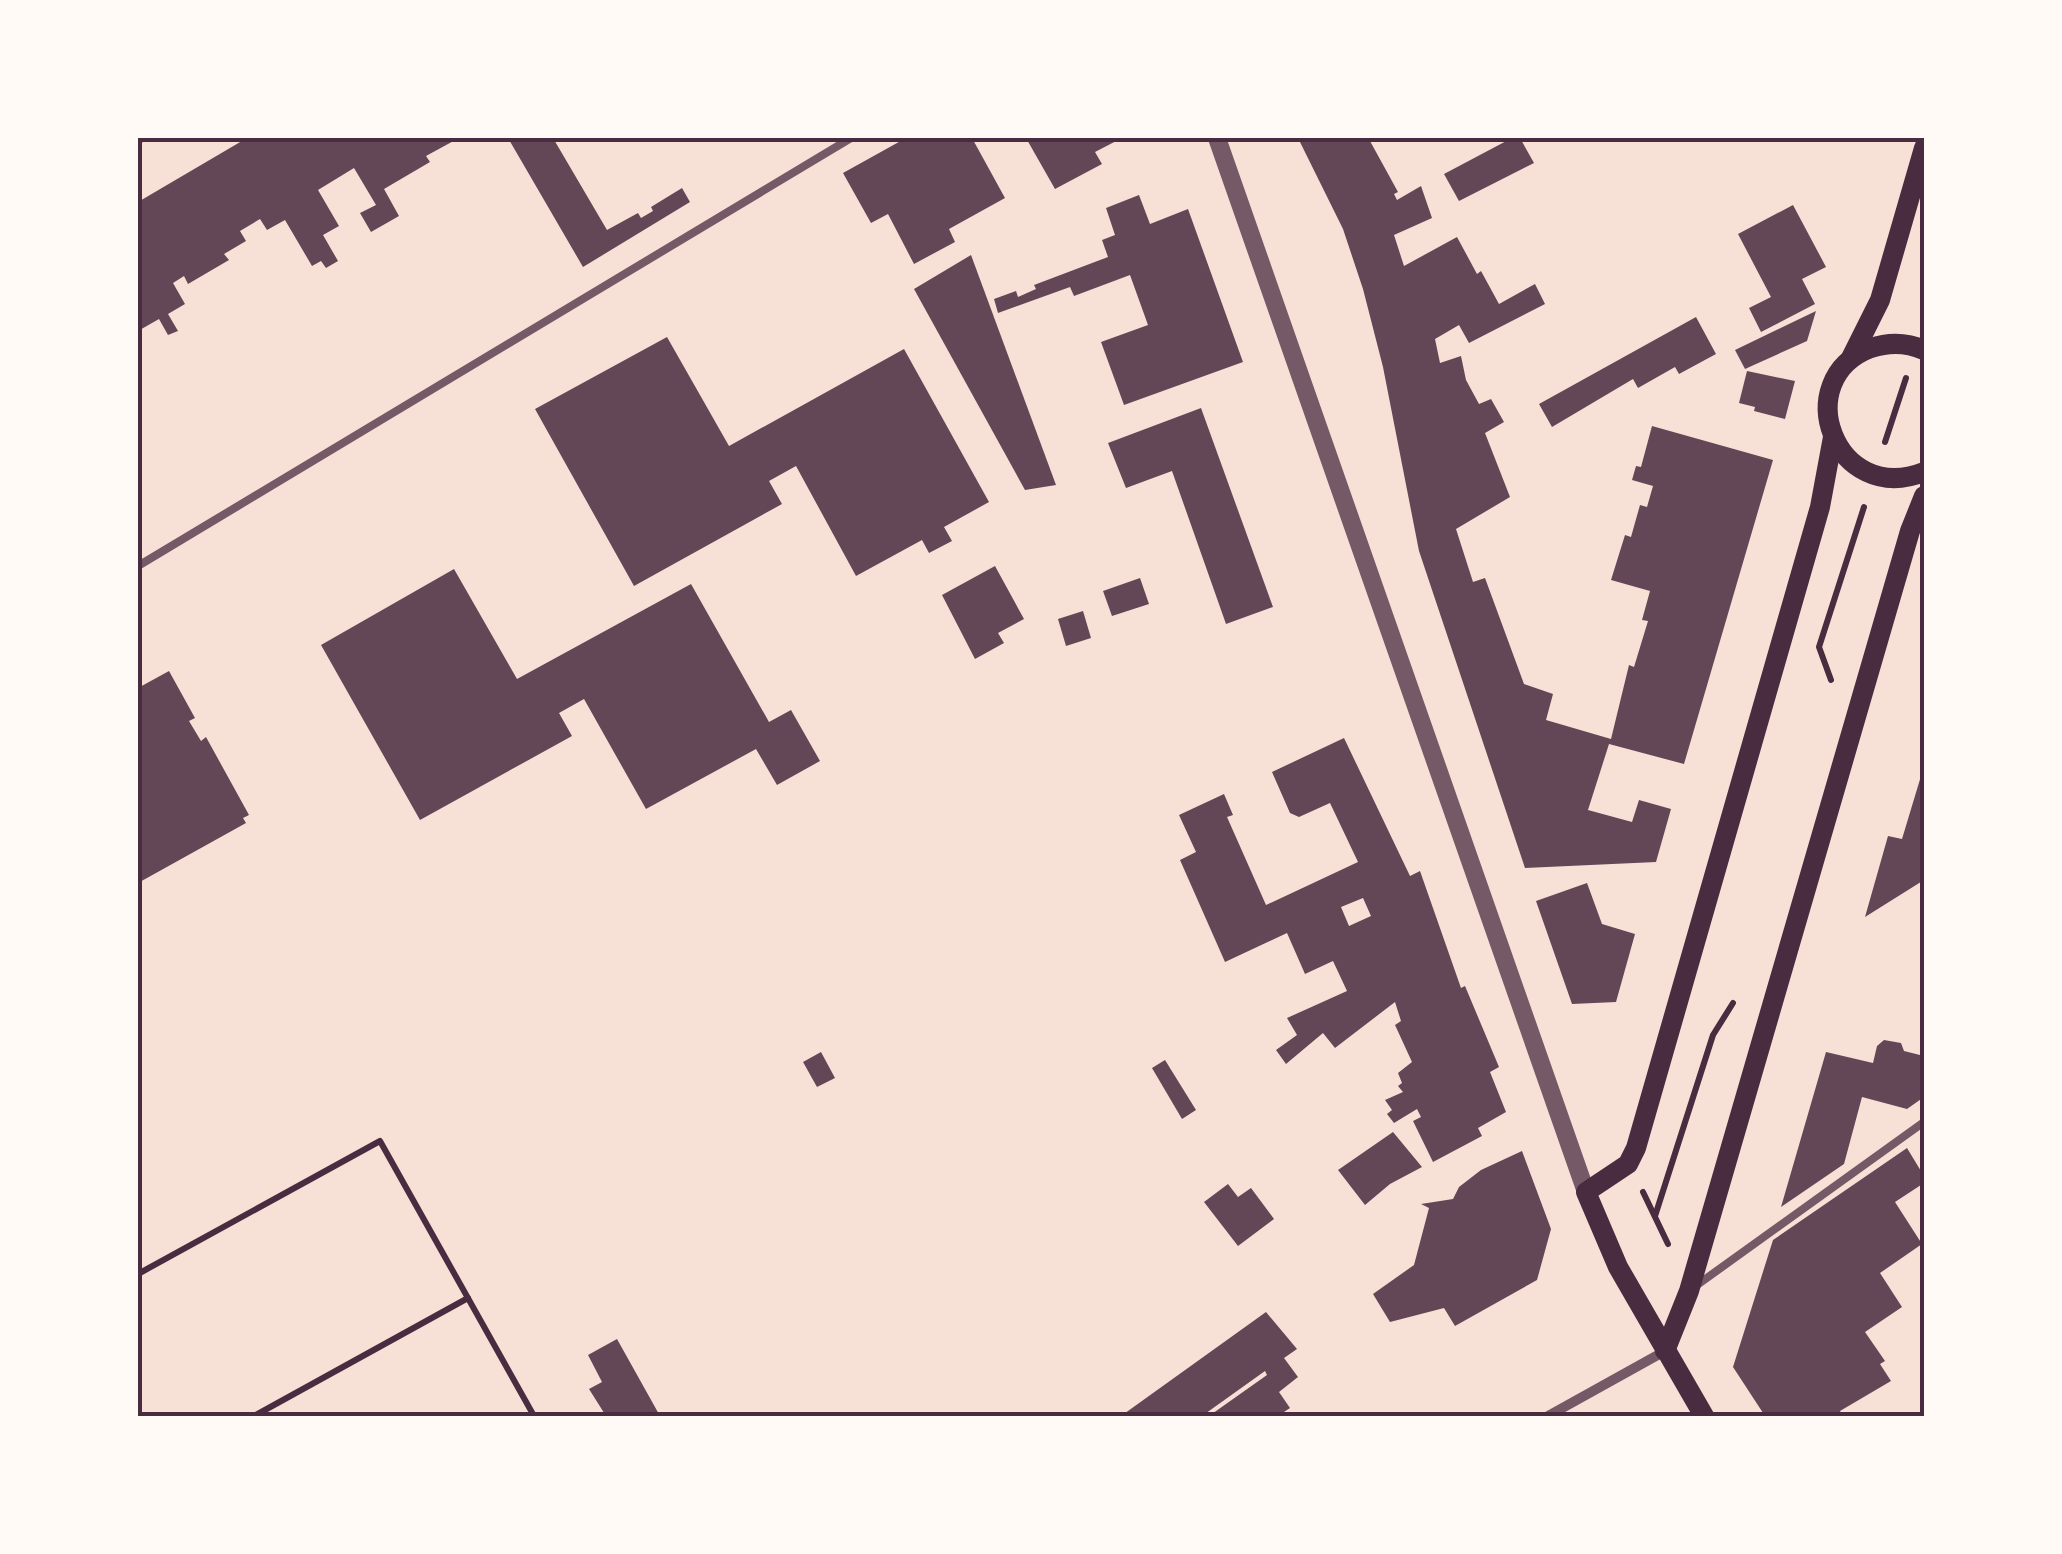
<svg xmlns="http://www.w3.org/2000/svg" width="2062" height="1554" viewBox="0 0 2062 1554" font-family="'Alegreya Sans',sans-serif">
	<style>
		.building { fill: #644757; fill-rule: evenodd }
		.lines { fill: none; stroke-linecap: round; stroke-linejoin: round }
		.path { stroke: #4a2c40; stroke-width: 6 }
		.service { stroke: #755966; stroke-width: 8 }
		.minor { stroke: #755966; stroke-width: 10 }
		.tertiary { stroke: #755966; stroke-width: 18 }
		.secondary { stroke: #4a2c40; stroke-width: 20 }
		.neatline { fill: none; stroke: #4a2c40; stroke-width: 4 }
	</style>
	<rect width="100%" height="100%" fill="#f7e1d7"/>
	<!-- building -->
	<g class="building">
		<path d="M 247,138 L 459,138 L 426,156 L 430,162 L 384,189 L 399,216 L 371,232 L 360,213 L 376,205 L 354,168 L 318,190 L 339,226 L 323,235 L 338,261 L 326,268 L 321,261 L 312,266 L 285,220 L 267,230 L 260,219 L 240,231 L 246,241 L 224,254 L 229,260 L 188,284 L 184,276 L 173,283 L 185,304 L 168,314 L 178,331 L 168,335 L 159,319 L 138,331 L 138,202 Z"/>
		<path d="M 508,138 L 553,138 L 607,230 L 638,213 L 641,218 L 653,211 L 651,207 L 682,188 L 690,202 L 583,267 Z"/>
		<path d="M 906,138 L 972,138 L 1005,198 L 949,229 L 955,242 L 914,264 L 888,214 L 871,223 L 843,173 Z"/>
		<path d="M 1026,138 L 1122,138 L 1095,152 L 1102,164 L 1055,189 Z"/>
		<path d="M 1298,138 L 1377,138 L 1370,141 L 1398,192 L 1394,194 L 1397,200 L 1421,186 L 1432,218 L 1394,235 L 1404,266 L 1457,237 L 1477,274 L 1481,271 L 1499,304 L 1535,284 L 1545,304 L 1469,343 L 1459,325 L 1435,339 L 1440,363 L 1461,356 L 1466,380 L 1479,404 L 1491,399 L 1504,422 L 1485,433 L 1510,497 L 1456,529 L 1473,582 L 1485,578 L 1524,684 L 1553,694 L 1546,720 L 1611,739 L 1629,665 L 1634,667 L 1648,621 L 1642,620 L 1650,591 L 1611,580 L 1625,535 L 1631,537 L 1640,505 L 1647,507 L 1653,486 L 1632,480 L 1636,466 L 1641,467 L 1652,426 L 1773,460 L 1684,764 L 1609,744 L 1588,810 L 1632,822 L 1639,800 L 1671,809 L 1656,862 L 1525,868 L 1419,551 L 1383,367 L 1363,289 L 1343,229 Z"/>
		<path d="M 1512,138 L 1520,138 L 1534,163 L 1459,201 L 1444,174 Z"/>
		<path d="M 1139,195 L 1150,224 L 1188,209 L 1243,362 L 1124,405 L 1101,342 L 1148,325 L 1130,275 L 1074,296 L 1070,287 L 998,313 L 994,299 L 1016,291 L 1018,297 L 1036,289 L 1034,285 L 1108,257 L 1102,240 L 1115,235 L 1106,208 Z"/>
		<path d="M 1793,205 L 1826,267 L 1802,279 L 1815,304 L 1761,332 L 1749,308 L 1771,297 L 1738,234 Z"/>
		<path d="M 971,255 L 1056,485 L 1025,490 L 914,289 Z"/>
		<path d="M 1816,311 L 1807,341 L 1745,369 L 1735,350 Z"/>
		<path d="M 1696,317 L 1716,354 L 1679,374 L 1675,367 L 1638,388 L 1633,379 L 1552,427 L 1539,404 Z"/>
		<path d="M 667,337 L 729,446 L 904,349 L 989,502 L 944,527 L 952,541 L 929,553 L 922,540 L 856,576 L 796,466 L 769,481 L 782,504 L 634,586 L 535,409 Z"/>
		<path d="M 1747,371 L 1795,381 L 1785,419 L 1754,411 L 1755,407 L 1739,403 Z"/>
		<path d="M 1201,408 L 1273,607 L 1226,624 L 1172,471 L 1126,488 L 1108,443 Z"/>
		<path d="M 995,566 L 1024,619 L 998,633 L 1004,643 L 975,659 L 942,595 Z"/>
		<path d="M 454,569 L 517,679 L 691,584 L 769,722 L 791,710 L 820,761 L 777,785 L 756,749 L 646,809 L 584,699 L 559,713 L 572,736 L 420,820 L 321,645 Z"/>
		<path d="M 1140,578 L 1149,604 L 1112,616 L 1103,591 Z"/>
		<path d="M 1083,611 L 1091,638 L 1066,646 L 1058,619 Z"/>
		<path d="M 169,671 L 195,718 L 189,721 L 201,741 L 206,737 L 249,815 L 243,818 L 246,823 L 138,883 L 138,688 Z"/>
		<path d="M 1344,738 L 1410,876 L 1420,871 L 1461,988 L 1465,986 L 1499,1067 L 1490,1072 L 1506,1112 L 1478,1128 L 1482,1136 L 1433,1162 L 1413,1121 L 1421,1117 L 1417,1109 L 1394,1123 L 1387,1114 L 1392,1110 L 1385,1100 L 1403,1092 L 1398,1086 L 1402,1083 L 1398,1073 L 1412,1062 L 1395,1025 L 1401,1021 L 1395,1002 L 1335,1048 L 1323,1033 L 1286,1064 L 1276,1050 L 1297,1035 L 1287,1018 L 1347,991 L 1333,961 L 1305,974 L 1287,933 L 1225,962 L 1180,860 L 1196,852 L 1179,815 L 1224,794 L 1233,815 L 1227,817 L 1266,905 L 1358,862 L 1330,803 L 1299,817 L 1290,813 L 1272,772 ZM 1363,898 L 1371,916 L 1349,926 L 1341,907 Z"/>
		<path d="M 1924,766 L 1924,880 L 1865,917 L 1888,836 L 1902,839 Z"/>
		<path d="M 1587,883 L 1602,924 L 1635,934 L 1616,1002 L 1572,1004 L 1536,901 Z"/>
		<path d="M 1884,1040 L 1901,1043 L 1904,1051 L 1924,1056 L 1924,1097 L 1907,1109 L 1862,1097 L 1844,1164 L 1781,1207 L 1826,1052 L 1873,1063 L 1877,1046 Z"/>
		<path d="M 821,1052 L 835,1078 L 817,1087 L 803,1062 Z"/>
		<path d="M 1165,1060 L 1196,1110 L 1182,1119 L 1152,1068 Z"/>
		<path d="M 1393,1132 L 1422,1167 L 1390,1184 L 1365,1205 L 1338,1170 Z"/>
		<path d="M 1907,1148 L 1924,1176 L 1924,1183 L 1895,1202 L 1922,1244 L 1880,1273 L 1902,1307 L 1865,1332 L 1885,1361 L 1880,1364 L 1891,1381 L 1840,1411 L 1843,1416 L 1765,1416 L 1733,1367 L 1773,1240 Z"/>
		<path d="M 1522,1151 L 1551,1229 L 1537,1280 L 1455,1326 L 1444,1308 L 1390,1322 L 1373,1294 L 1414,1265 L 1429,1208 L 1421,1204 L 1453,1199 L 1459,1187 L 1481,1170 Z"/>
		<path d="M 1228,1184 L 1238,1197 L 1251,1188 L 1274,1219 L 1238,1246 L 1204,1202 Z"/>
		<path d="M 1266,1312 L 1297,1349 L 1284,1358 L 1298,1377 L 1279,1392 L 1290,1408 L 1278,1416 L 1209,1416 L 1267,1375 L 1265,1371 L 1202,1416 L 1121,1416 Z"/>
		<path d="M 617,1339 L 660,1416 L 606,1416 L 589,1389 L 602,1382 L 588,1355 Z"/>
	</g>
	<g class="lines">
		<!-- path -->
		<g class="path">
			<path d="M 1885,442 L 1906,378"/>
			<path d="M 1831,680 L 1819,647 L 1864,507"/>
			<path d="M 1643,1192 L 1668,1244"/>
			<path d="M 1655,1216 L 1713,1035 L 1733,1003"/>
			<path d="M 138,1274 L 380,1141 L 534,1416"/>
			<path d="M 254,1416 L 468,1298"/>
		</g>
		<!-- service -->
		<g class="service">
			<path d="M 138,566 L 851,138"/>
			<path d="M 1697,1285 L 1924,1122"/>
		</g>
		<!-- minor -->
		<g class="minor">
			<path d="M 138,139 L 140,138"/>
			<path d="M 1548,1416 L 1665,1351"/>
		</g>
		<!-- tertiary -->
		<path class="tertiary" d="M 1217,138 L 1586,1192"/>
		<!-- secondary -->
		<g class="secondary">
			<path d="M 1924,350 C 1908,343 1889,342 1871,348 C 1788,379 1835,507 1924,472"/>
			<path d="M 1851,358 L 1880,300 L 1924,148"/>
			<path d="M 1665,1351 L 1689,1291 L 1910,531 L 1924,496"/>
			<path d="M 1704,1416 L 1618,1267 L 1586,1192 L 1628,1164 L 1636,1148 L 1820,507 L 1833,437"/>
		</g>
	</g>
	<!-- border -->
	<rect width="2062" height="1554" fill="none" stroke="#fffaf5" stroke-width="280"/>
	<rect x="140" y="140" width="1782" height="1274" class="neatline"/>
</svg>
